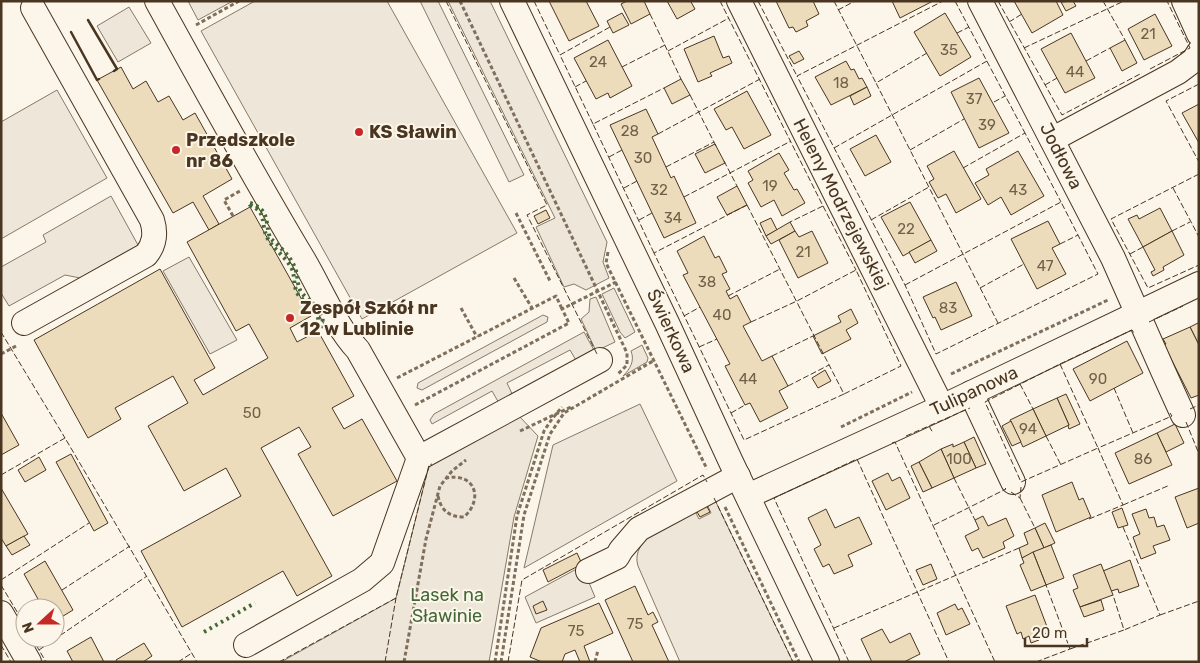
<svg xmlns="http://www.w3.org/2000/svg" width="1200" height="663" viewBox="0 0 1200 663" font-family="Rubik,sans-serif">
	<style>
		.green { fill: #ede6d9; stroke: #887966 }
		.building { fill: #ecdcbc; stroke: #4a3520 }
		.lines { fill: none; stroke-linecap: round; stroke-linejoin: round }
		.minor-casing { stroke: #4a3520; stroke-width: 26 }
		.path { stroke: #7f6f5c; stroke-width: 3; stroke-dasharray: 4 2.5; stroke-linecap: butt }
		.minor { stroke: #fbf6e9; stroke-width: 24 }
		.hedge { stroke: #436837; stroke-width: 4; stroke-dasharray: 2.5 4; stroke-linecap: butt }
		.fence { stroke: #4a3520; stroke-width: 1; stroke-dasharray: 6 2.5; stroke-linecap: butt }
		.wall { stroke: #4a3520; stroke-width: 2.5 }
		.poi-dot { fill: #c62828; stroke: #fbf6e9; stroke-width: 2 }
		.labels { text-anchor: middle; dominant-baseline: central; stroke-width: 4; stroke-linejoin: round; paint-order: stroke }
		.number-label { font-size: 15px; fill: #725f47 }
		.poi-label { font-size: 18px; font-weight: bold; fill: #4a3520; stroke: #fbf6e9; text-anchor: start }
		.street-label { font-size: 18px; fill: #4a3520; stroke: #fbf6e9 }
		.park-label { font-size: 18px; fill: #436837; stroke: #fbf6e9 }
	</style>
	<rect width="100%" height="100%" fill="#fbf6e9"/>
	<!-- green -->
	<g class="green">
		<path d="M 188,1 L 233,1 L 198,20 Z"/>
		<path d="M 255,1 L 387,1 L 517,233 L 362,319 L 201,31 Z"/>
		<path d="M 420,1 L 438,1 L 524,175 L 509,182 Z"/>
		<path d="M 448,1 L 490,1 L 607,242 L 603,262 L 609,278 L 586,290 L 574,284 L 564,287 L 536,227 L 555,218 Z"/>
		<path d="M 129,7 L 151,43 L 118,62 L 97,26 Z"/>
		<path d="M 57,90 L 107,178 L 1,239 L 1,122 Z"/>
		<path d="M 111,196 L 138,245 L 80,278 L 65,275 L 9,306 L 1,293 L 1,267 L 46,242 L 43,235 Z"/>
		<path d="M 189,257 L 237,340 L 210,354 L 163,271 Z"/>
		<path d="M 614,288 L 635,332 L 625,338 L 620,332 L 602,294 Z"/>
		<path d="M 596,297 L 615,342 L 596,351 L 581,319 L 589,312 L 590,299 Z"/>
		<path d="M 543,315 L 548,317 L 547,322 L 422,390 L 417,388 L 418,383 Z"/>
		<path d="M 584,332 L 595,352 L 577,362 L 570,350 L 507,383 L 514,398 L 500,405 L 492,391 L 432,424 L 430,420 L 434,414 Z"/>
		<path d="M 642,345 L 648,358 L 647,362 L 623,376 C 630,369 635,361 631,351 Z"/>
		<path d="M 640,404 L 677,481 L 524,568 L 553,445 Z"/>
		<path d="M 519,416 L 538,436 L 514,517 L 489,662 L 281,662 L 396,598 L 429,465 Z"/>
		<path d="M 714,498 L 793,662 L 680,662 L 638,566 C 629,538 675,520 694,509 L 699,519 L 711,513 L 706,502 Z"/>
		<path d="M 582,566 L 595,597 L 536,623 L 525,597 Z"/>
	</g>
	<!-- building -->
	<g class="building">
		<path d="M 549,1 L 586,1 L 599,26 L 569,41 Z"/>
		<path d="M 627,1 L 644,1 L 650,14 L 631,24 L 621,4 Z"/>
		<path d="M 667,1 L 693,1 L 691,2 L 695,9 L 677,19 Z"/>
		<path d="M 776,1 L 813,1 L 819,14 L 806,21 L 808,26 L 796,32 L 793,27 L 789,28 Z"/>
		<path d="M 892,1 L 933,1 L 900,18 Z"/>
		<path d="M 1014,1 L 1056,1 L 1063,15 L 1032,33 Z"/>
		<path d="M 1073,1 L 1076,6 L 1066,11 L 1061,2 Z"/>
		<path d="M 622,13 L 629,25 L 613,33 L 607,21 Z"/>
		<path d="M 945,13 L 971,57 L 940,76 L 914,32 Z"/>
		<path d="M 1155,14 L 1172,46 L 1144,60 L 1128,29 Z"/>
		<path d="M 1071,33 L 1095,78 L 1065,93 L 1041,49 Z"/>
		<path d="M 714,36 L 723,58 L 729,56 L 732,63 L 710,73 L 712,76 L 698,82 L 684,49 Z"/>
		<path d="M 608,40 L 632,86 L 610,98 L 608,93 L 596,99 L 574,58 Z"/>
		<path d="M 1125,40 L 1137,63 L 1122,71 L 1110,48 Z"/>
		<path d="M 799,51 L 804,59 L 794,64 L 789,56 Z"/>
		<path d="M 846,61 L 851,70 L 854,69 L 859,79 L 862,78 L 867,87 L 831,105 L 815,77 Z"/>
		<path d="M 121,67 L 133,89 L 146,81 L 158,102 L 169,96 L 183,120 L 195,113 L 232,179 L 203,196 L 219,224 L 209,230 L 193,202 L 173,213 L 97,80 Z"/>
		<path d="M 979,78 L 1009,133 L 979,148 L 951,92 Z"/>
		<path d="M 681,79 L 690,95 L 672,104 L 664,88 Z"/>
		<path d="M 867,87 L 871,96 L 854,105 L 850,96 Z"/>
		<path d="M 747,91 L 771,135 L 744,149 L 732,127 L 726,130 L 714,109 Z"/>
		<path d="M 1199,104 L 1199,143 L 1182,113 Z"/>
		<path d="M 646,109 L 658,134 L 652,137 L 671,178 L 674,176 L 696,223 L 664,238 L 610,125 Z"/>
		<path d="M 876,135 L 891,162 L 865,176 L 850,149 Z"/>
		<path d="M 715,144 L 725,163 L 705,173 L 695,154 Z"/>
		<path d="M 954,151 L 981,199 L 956,213 L 946,194 L 938,198 L 929,182 L 934,179 L 927,166 Z"/>
		<path d="M 1018,151 L 1044,196 L 1011,215 L 1001,197 L 988,205 L 975,183 L 989,175 L 986,169 Z"/>
		<path d="M 779,153 L 789,170 L 784,173 L 794,190 L 797,189 L 805,203 L 782,216 L 774,200 L 761,207 L 748,183 L 753,180 L 748,171 Z"/>
		<path d="M 737,186 L 747,205 L 727,215 L 717,197 Z"/>
		<path d="M 910,202 L 931,240 L 903,256 L 881,217 Z"/>
		<path d="M 250,207 L 311,316 L 290,328 L 297,342 L 318,331 L 354,396 L 332,408 L 344,429 L 362,419 L 397,481 L 333,516 L 298,454 L 311,447 L 299,427 L 261,448 L 332,576 L 297,596 L 283,571 L 182,627 L 141,551 L 241,496 L 226,468 L 184,491 L 148,426 L 188,403 L 173,376 L 115,408 L 121,419 L 88,438 L 34,340 L 160,269 L 215,368 L 194,380 L 203,395 L 268,358 L 249,324 L 236,331 L 187,242 Z"/>
		<path d="M 1160,208 L 1172,231 L 1143,247 L 1128,219 L 1137,215 L 1139,219 Z"/>
		<path d="M 546,210 L 550,218 L 538,224 L 534,216 Z"/>
		<path d="M 771,218 L 777,230 L 766,236 L 760,223 Z"/>
		<path d="M 1048,221 L 1060,244 L 1052,248 L 1066,274 L 1037,289 L 1011,239 Z"/>
		<path d="M 790,222 L 795,231 L 771,244 L 766,236 Z"/>
		<path d="M 795,231 L 799,237 L 812,231 L 828,263 L 798,278 L 779,240 Z"/>
		<path d="M 1172,231 L 1184,255 L 1163,267 L 1164,270 L 1153,276 L 1151,272 L 1155,270 L 1143,247 Z"/>
		<path d="M 704,236 L 715,258 L 719,256 L 727,272 L 722,274 L 730,289 L 726,291 L 730,299 L 737,295 L 751,322 L 743,326 L 762,361 L 772,356 L 788,386 L 779,391 L 788,408 L 760,422 L 750,403 L 745,405 L 725,366 L 730,364 L 683,275 L 688,273 L 677,251 Z"/>
		<path d="M 931,240 L 937,251 L 915,263 L 909,252 Z"/>
		<path d="M 956,282 L 972,316 L 941,330 L 935,317 L 933,318 L 923,297 Z"/>
		<path d="M 851,309 L 858,323 L 846,330 L 851,339 L 822,354 L 813,336 L 841,322 L 838,316 Z"/>
		<path d="M 1198,323 L 1199,324 L 1199,345 L 1190,327 Z"/>
		<path d="M 1190,327 L 1199,345 L 1199,395 L 1191,398 L 1164,345 L 1166,344 L 1163,339 Z"/>
		<path d="M 1127,341 L 1143,373 L 1090,401 L 1073,369 Z"/>
		<path d="M 825,370 L 831,381 L 818,388 L 812,378 Z"/>
		<path d="M 1066,394 L 1080,424 L 1069,429 L 1068,426 L 1069,425 L 1057,398 Z"/>
		<path d="M 1057,398 L 1069,425 L 1046,436 L 1033,409 Z"/>
		<path d="M 1033,409 L 1046,436 L 1023,447 L 1010,420 Z"/>
		<path d="M 1,413 L 19,445 L 1,455 Z"/>
		<path d="M 1011,421 L 1021,442 L 1012,446 L 1002,426 Z"/>
		<path d="M 1175,424 L 1184,443 L 1166,452 L 1157,433 Z"/>
		<path d="M 1157,433 L 1172,465 L 1129,484 L 1115,453 Z"/>
		<path d="M 974,437 L 986,464 L 976,468 L 964,442 Z"/>
		<path d="M 964,442 L 976,468 L 954,478 L 941,449 L 953,444 L 953,447 Z"/>
		<path d="M 941,449 L 954,478 L 932,488 L 919,462 Z"/>
		<path d="M 71,454 L 108,523 L 94,531 L 56,462 Z"/>
		<path d="M 39,457 L 46,470 L 25,482 L 18,470 Z"/>
		<path d="M 919,462 L 932,488 L 923,492 L 911,466 Z"/>
		<path d="M 888,473 L 892,481 L 900,477 L 910,498 L 886,510 L 872,481 Z"/>
		<path d="M 1072,482 L 1079,500 L 1083,498 L 1091,517 L 1056,532 L 1042,495 Z"/>
		<path d="M 1,488 L 28,534 L 6,546 L 1,538 Z"/>
		<path d="M 1199,488 L 1199,523 L 1187,528 L 1175,497 Z"/>
		<path d="M 706,505 L 710,512 L 700,517 L 696,510 Z"/>
		<path d="M 1122,508 L 1128,525 L 1118,528 L 1112,512 Z"/>
		<path d="M 826,509 L 835,528 L 859,517 L 872,544 L 848,555 L 853,566 L 834,574 L 829,564 L 823,567 L 814,549 L 821,545 L 808,518 Z"/>
		<path d="M 1146,509 L 1149,518 L 1154,517 L 1157,527 L 1164,525 L 1170,540 L 1153,546 L 1156,553 L 1141,559 L 1133,537 L 1140,534 L 1132,514 Z"/>
		<path d="M 983,516 L 988,526 L 1006,518 L 1014,536 L 1003,542 L 1005,548 L 983,558 L 978,548 L 972,551 L 965,536 L 979,529 L 975,520 Z"/>
		<path d="M 1045,523 L 1055,543 L 1044,548 L 1035,528 Z"/>
		<path d="M 1035,528 L 1044,548 L 1022,558 L 1019,548 L 1028,544 L 1024,533 Z"/>
		<path d="M 24,536 L 30,545 L 12,555 L 6,546 Z"/>
		<path d="M 1051,545 L 1064,578 L 1046,585 L 1033,552 Z"/>
		<path d="M 1033,552 L 1046,585 L 1031,591 L 1020,565 L 1024,563 L 1022,558 Z"/>
		<path d="M 577,553 L 582,564 L 548,582 L 543,570 Z"/>
		<path d="M 1130,560 L 1139,586 L 1119,593 L 1118,589 L 1111,591 L 1103,571 Z"/>
		<path d="M 45,561 L 73,610 L 55,621 L 55,608 L 43,608 L 24,574 Z"/>
		<path d="M 931,564 L 937,579 L 923,585 L 916,570 Z"/>
		<path d="M 1101,564 L 1113,595 L 1080,607 L 1073,590 L 1078,588 L 1073,575 Z"/>
		<path d="M 635,586 L 648,615 L 653,612 L 658,622 L 652,625 L 669,662 L 633,662 L 605,600 Z"/>
		<path d="M 1035,595 L 1049,632 L 1038,637 L 1039,640 L 1031,643 L 1029,636 L 1023,639 L 1021,632 L 1017,634 L 1006,606 Z"/>
		<path d="M 1101,600 L 1104,610 L 1084,617 L 1080,607 Z"/>
		<path d="M 543,601 L 547,610 L 536,614 L 533,606 Z"/>
		<path d="M 599,603 L 613,633 L 584,646 L 590,662 L 580,662 L 575,650 L 565,654 L 562,662 L 542,662 L 530,657 L 541,628 Z"/>
		<path d="M 955,604 L 958,610 L 962,608 L 970,624 L 946,635 L 937,613 Z"/>
		<path d="M 882,629 L 890,643 L 910,633 L 920,654 L 904,662 L 872,662 L 861,639 Z"/>
		<path d="M 91,637 L 104,662 L 73,662 L 67,651 Z"/>
		<path d="M 144,643 L 152,656 L 143,662 L 117,662 L 116,660 Z"/>
	</g>
	<g class="lines">
		<!-- minor casing -->
		<g class="minor-casing">
			<g id="minor">
				<path d="M 157,1 C 205,88 252,174 303,259 C 321,289 334,324 358,350 L 419,458"/>
				<path d="M 512,1 L 667,323 L 731,462 L 827,662"/>
				<path d="M 739,1 L 942,407"/>
				<path d="M 980,1 L 1113,258 L 1163,371 L 1183,415"/>
				<path d="M 1184,1 L 1199,34"/>
				<path d="M 1053,139 L 1178,72 L 1194,60 L 1199,52"/>
				<path d="M 24,323 L 146,255 C 155,244 156,233 152,220 L 33,8"/>
				<path d="M 971,393 L 1013,482"/>
				<path d="M 748,496 L 942,407 L 1199,284"/>
				<path d="M 588,571 L 617,557 L 621,550 L 639,529 L 738,476"/>
				<path d="M 1,613 L 29,662"/>
				<path d="M 246,645 L 362,580 L 382,563 L 419,458 L 600,360"/>
			</g>
		</g>
		<!-- path -->
		<g class="path">
			<path d="M 460,1 L 627,353 L 627,365 L 617,375"/>
			<path d="M 196,25 L 239,1"/>
			<path d="M 516,213 L 550,281"/>
			<path d="M 233,216 L 224,200 L 240,191"/>
			<path d="M 608,252 L 606,263 L 707,469"/>
			<path d="M 514,278 L 532,308"/>
			<path d="M 461,308 L 477,337"/>
			<path d="M 1,354 L 18,345"/>
			<path d="M 951,374 L 1108,300"/>
			<path d="M 397,378 L 556,296 L 562,309"/>
			<path d="M 415,405 L 569,323 L 562,309 L 616,282"/>
			<path d="M 841,427 L 912,392"/>
			<path d="M 520,431 L 571,407"/>
			<path d="M 438,496 C 441,511 450,517 464,517 C 484,499 475,472 446,478"/>
			<path d="M 725,507 L 799,662"/>
			<path d="M 404,662 L 426,539 L 440,486 L 452,471 L 466,460"/>
			<path d="M 495,662 L 517,516 L 544,431 L 552,419 L 562,407"/>
			<path d="M 501,662 L 524,515 L 550,434 L 564,413 L 653,361"/>
			<path d="M 595,662 L 598,650"/>
		</g>
		<!-- minor -->
		<use href="#minor" class="minor"/>
		<!-- hedge -->
		<g class="hedge">
			<path d="M 250,203 C 270,210 265,222 270,238 C 280,247 292,257 296,271 C 298,277 297,283 300,290 C 307,304 332,308 319,331 L 316,329 C 319,323 319,318 316,311 C 312,304 304,302 299,296 C 292,286 296,276 291,267 C 284,255 271,247 267,237 C 260,223 268,213 250,205 Z"/>
			<path d="M 204,632 L 255,603"/>
		</g>
		<!-- fence -->
		<g class="fence">
			<path d="M 446,1 L 547,205 L 527,215 L 597,354"/>
			<path d="M 534,1 L 560,55"/>
			<path d="M 720,1 L 823,206 L 790,222"/>
			<path d="M 758,1 L 797,76"/>
			<path d="M 834,1 L 876,83"/>
			<path d="M 955,1 L 1025,133"/>
			<path d="M 998,1 L 1062,115 L 1142,73"/>
			<path d="M 1103,1 L 1125,40"/>
			<path d="M 838,10 L 855,1"/>
			<path d="M 650,14 L 681,79"/>
			<path d="M 1009,22 L 1022,14"/>
			<path d="M 957,33 L 969,27"/>
			<path d="M 1024,48 L 1124,1"/>
			<path d="M 668,51 L 729,18"/>
			<path d="M 927,53 L 876,83 L 998,323"/>
			<path d="M 1086,61 L 1110,48"/>
			<path d="M 622,67 L 665,45"/>
			<path d="M 1150,69 L 1190,48 L 1167,1"/>
			<path d="M 1199,84 L 1166,101 L 1199,162"/>
			<path d="M 1045,85 L 1057,78"/>
			<path d="M 575,87 L 586,81"/>
			<path d="M 690,95 L 716,146"/>
			<path d="M 994,102 L 1005,96"/>
			<path d="M 593,124 L 560,55 L 610,27"/>
			<path d="M 658,134 L 760,79"/>
			<path d="M 834,148 L 987,61"/>
			<path d="M 910,150 L 964,119"/>
			<path d="M 609,157 L 622,150"/>
			<path d="M 724,161 L 737,186"/>
			<path d="M 666,167 L 714,142"/>
			<path d="M 963,168 L 1025,133 L 1061,202"/>
			<path d="M 1199,174 L 1111,219 L 1148,288 L 1199,265"/>
			<path d="M 624,188 L 637,181"/>
			<path d="M 1173,188 L 1199,237"/>
			<path d="M 684,197 L 791,141"/>
			<path d="M 747,205 L 844,394 L 744,440 L 654,253 Z"/>
			<path d="M 823,206 L 856,270"/>
			<path d="M 639,220 L 652,213"/>
			<path d="M 871,220 L 929,187"/>
			<path d="M 1172,231 L 1190,222"/>
			<path d="M 1060,244 L 1078,235"/>
			<path d="M 654,253 L 593,124 L 664,88"/>
			<path d="M 1130,254 L 1143,247"/>
			<path d="M 905,285 L 1061,202 L 1098,274 L 936,354 L 905,285 L 797,76 L 943,1"/>
			<path d="M 980,288 L 1024,264"/>
			<path d="M 728,296 L 780,269"/>
			<path d="M 684,316 L 700,307"/>
			<path d="M 751,322 L 797,301 L 856,270 L 901,366 L 844,394"/>
			<path d="M 1149,322 L 1183,306"/>
			<path d="M 1,332 L 65,438"/>
			<path d="M 699,347 L 717,339"/>
			<path d="M 772,356 L 813,336"/>
			<path d="M 1060,364 L 1132,330 L 1134,333"/>
			<path d="M 1060,364 L 1098,448 L 1021,482 L 985,402 Z"/>
			<path d="M 1020,384 L 1033,409"/>
			<path d="M 788,386 L 829,365"/>
			<path d="M 1114,388 L 1133,433"/>
			<path d="M 1190,409 L 1199,405"/>
			<path d="M 731,413 L 745,405"/>
			<path d="M 1186,422 L 1199,454"/>
			<path d="M 929,426 L 933,433"/>
			<path d="M 906,436 L 970,408"/>
			<path d="M 1046,436 L 1061,465"/>
			<path d="M 892,443 L 895,442 L 995,662"/>
			<path d="M 1,475 L 65,438 L 197,662"/>
			<path d="M 954,478 L 975,520"/>
			<path d="M 1011,492 L 1020,498 L 1021,487"/>
			<path d="M 714,498 L 793,662"/>
			<path d="M 1020,498 L 1035,528"/>
			<path d="M 1123,505 L 1170,485"/>
			<path d="M 1089,519 L 1123,505 L 1098,448 L 1172,416 L 1170,413"/>
			<path d="M 934,525 L 1006,489 L 1005,488"/>
			<path d="M 1123,527 L 1160,615 L 1124,630"/>
			<path d="M 1,580 L 89,523"/>
			<path d="M 1,585 L 25,625"/>
			<path d="M 62,590 L 130,546"/>
			<path d="M 36,608 L 41,605"/>
			<path d="M 1160,615 L 1199,601"/>
			<path d="M 834,628 L 1019,548"/>
			<path d="M 32,638 L 46,662"/>
			<path d="M 1,645 L 11,662"/>
			<path d="M 1070,649 L 1124,630 L 1113,595"/>
			<path d="M 39,650 L 147,576"/>
			<path d="M 178,662 L 192,653"/>
			<path d="M 279,662 L 396,598 L 429,465 L 432,464"/>
			<path d="M 385,662 L 396,598"/>
			<path d="M 508,662 L 522,580 L 703,475 L 707,482"/>
			<path d="M 849,662 L 774,498 L 857,459 L 949,662"/>
			<path d="M 1036,662 L 1070,649 L 1046,585"/>
		</g>
		<!-- wall -->
		<g class="wall">
			<path d="M 88,20 L 117,69 L 114,71"/>
			<path d="M 71,32 L 97,80 L 99,79"/>
		</g>
	</g>
	<!-- markers -->
	<g class="poi-dot">
		<circle cx="359" cy="132" r="5"/>
		<circle cx="176" cy="150" r="5"/>
		<circle cx="290" cy="318" r="5"/>
	</g>
	<g class="labels">
		<!-- number labels -->
		<g class="number-label">
			<text x="1148" y="34">21</text>
			<text x="949" y="50">35</text>
			<text x="598" y="62">24</text>
			<text x="1075" y="72">44</text>
			<text x="841" y="83">18</text>
			<text x="974" y="99">37</text>
			<text x="987" y="125">39</text>
			<text x="630" y="131">28</text>
			<text x="643" y="158">30</text>
			<text x="770" y="186">19</text>
			<text x="659" y="190">32</text>
			<text x="1018" y="190">43</text>
			<text x="673" y="218">34</text>
			<text x="906" y="229">22</text>
			<text x="803" y="252">21</text>
			<text x="1045" y="266">47</text>
			<text x="707" y="282">38</text>
			<text x="948" y="308">83</text>
			<text x="722" y="315">40</text>
			<text x="748" y="379">44</text>
			<text x="1098" y="379">90</text>
			<text x="252" y="413">50</text>
			<text x="1028" y="429">94</text>
			<text x="959" y="459">100</text>
			<text x="1143" y="459">86</text>
			<text x="635" y="624">75</text>
			<text x="576" y="631">75</text>
		</g>
		<!-- poi labels -->
		<g class="poi-label">
			<text x="369" y="132">KS Sławin</text>
			<text x="186" y="140">Przedszkole<tspan x="186" dy="21">nr 86</tspan></text>
			<text x="300" y="308">Zespół Szkół nr<tspan x="300" dy="21">12 w Lublinie</tspan></text>
		</g>
		<!-- street labels -->
		<g class="street-label">
			<text transform="translate(1061 156) rotate(63)">Jodłowa</text>
			<text transform="translate(841 204) rotate(63)">Heleny Modrzejewskiej</text>
			<text transform="translate(671 331) rotate(65)">Świerkowa</text>
			<text transform="translate(974 391) rotate(-25)">Tulipanowa</text>
		</g>
		<!-- park labels -->
		<g class="park-label">
			<text x="447" y="595">Lasek na<tspan x="447" dy="21">Sławinie</tspan></text>
		</g>
	</g>
	<!-- border -->
	<rect width="1200" height="663" fill="none" stroke="#4a3520" stroke-width="5"/>
	<!-- north arrow -->
	<g transform="translate(40 623) rotate(249)"><circle r="24" fill="#fbf6e9" stroke="#b4a999"/>
	<path d="M0-4L9 19L0 12L-9 19Z" fill="#c62828"/>
	<text y="-8" font-size="14" font-weight="bold" text-anchor="middle" fill="#4a3520">N</text>
	</g>
	<!-- scale -->
	<path d="M1025 638v8h62v-8" fill="none" stroke="#4a3520" stroke-width="2.5"/>
	<text x="1032" y="638" font-size="15" fill="#4a3520" stroke="#fbf6e9" stroke-width="4" paint-order="stroke">20 m</text>
</svg>
